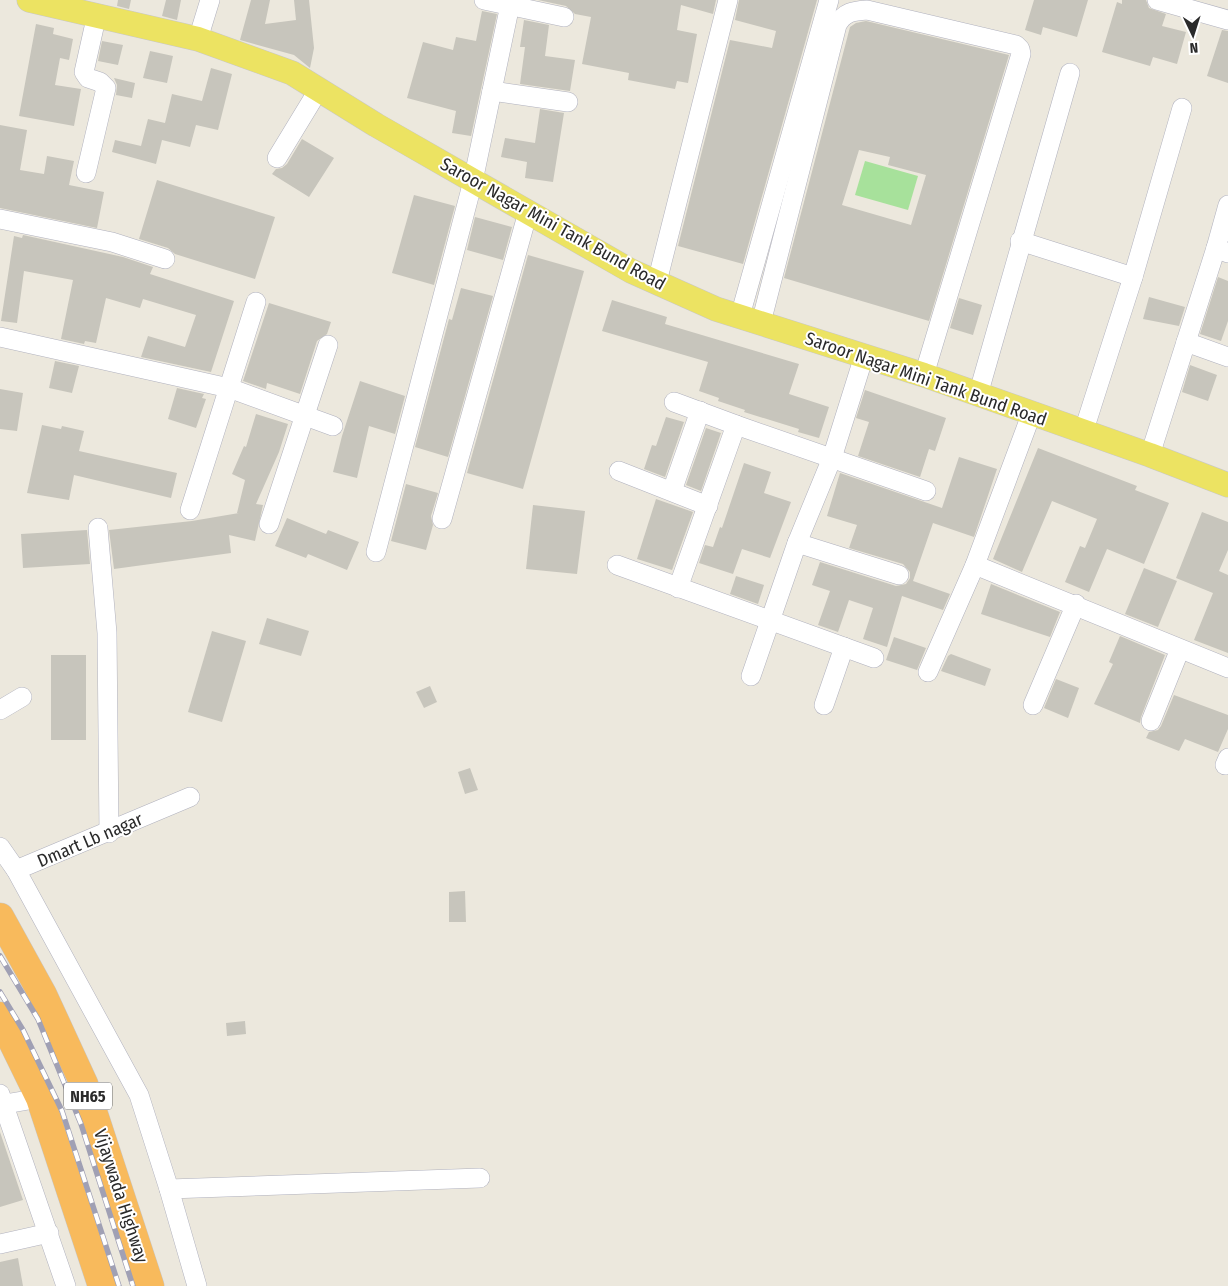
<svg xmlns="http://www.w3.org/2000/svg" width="1228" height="1286" viewBox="0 0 1228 1286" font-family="'Fira Sans Condensed',sans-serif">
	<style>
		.green { fill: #a7e19b }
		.building { fill: #c7c5bc; fill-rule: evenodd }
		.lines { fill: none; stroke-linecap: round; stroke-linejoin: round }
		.minor-casing { stroke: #b0b1be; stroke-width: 20 }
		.major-casing { stroke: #c8c8c8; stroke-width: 25 }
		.highway-casing { stroke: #c8c8c8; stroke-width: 29 }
		.minor { stroke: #fff; stroke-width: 19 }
		.major { stroke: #ece362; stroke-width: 24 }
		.highway { stroke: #f8ba5c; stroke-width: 28 }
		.rail-casing { stroke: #a0a0b4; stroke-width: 5.5 }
		.rail { stroke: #fff; stroke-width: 4; stroke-dasharray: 11; stroke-linecap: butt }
		.labels { text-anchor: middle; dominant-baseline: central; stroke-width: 4; stroke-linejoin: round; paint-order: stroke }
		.shield { fill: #fff; stroke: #6a6a6a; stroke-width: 1 }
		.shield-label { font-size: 16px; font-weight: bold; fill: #2a2a2a }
		.street-label { font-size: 18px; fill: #2a2a2a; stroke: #fff }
	</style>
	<rect width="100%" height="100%" fill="#ece8dd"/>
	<!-- green -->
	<path class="green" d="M 865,161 L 918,176 L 908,210 L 855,195 Z"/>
	<!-- building -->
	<g class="building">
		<path d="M 118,0 L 131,0 L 129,9 L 117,6 Z"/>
		<path d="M 166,0 L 181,0 L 177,20 L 162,16 Z"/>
		<path d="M 251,0 L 270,0 L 265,24 L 296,20 L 294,0 L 309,0 L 314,48 L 310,68 L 294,55 L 240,40 Z"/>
		<path d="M 538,0 L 716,0 L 713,14 L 681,5 L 677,30 L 697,34 L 688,83 L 677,81 L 675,89 L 628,80 L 629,73 L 582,64 L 591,17 L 575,14 L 566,6 Z"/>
		<path d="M 739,0 L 817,0 L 743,264 L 678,246 L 730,40 L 772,48 L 776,31 L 735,20 Z"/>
		<path d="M 1034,0 L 1088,0 L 1077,37 L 1043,27 L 1041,35 L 1025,30 Z"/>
		<path d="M 1122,0 L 1146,0 L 1149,8 L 1166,14 L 1162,26 L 1186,32 L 1177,64 L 1153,57 L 1150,66 L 1102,52 L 1117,2 L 1122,4 Z"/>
		<path d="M 482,11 L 497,14 L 471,136 L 452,133 L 456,111 L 407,98 L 423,42 L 453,50 L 456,37 L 476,41 Z"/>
		<path d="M 524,20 L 549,25 L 545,56 L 575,60 L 570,91 L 520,84 L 525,47 L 520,47 Z"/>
		<path d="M 866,21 L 1009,55 L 929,321 L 784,278 L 850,27 L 856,23 ZM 859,150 L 890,157 L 888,165 L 926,175 L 911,225 L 842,205 Z"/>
		<path d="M 36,24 L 54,28 L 53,34 L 73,39 L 69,60 L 60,58 L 55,85 L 81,89 L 74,126 L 19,116 Z"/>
		<path d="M 1222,30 L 1228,31 L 1228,83 L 1207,76 Z"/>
		<path d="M 102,41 L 123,45 L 118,65 L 98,61 Z"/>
		<path d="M 150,51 L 173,56 L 167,83 L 143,78 Z"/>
		<path d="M 211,68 L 232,74 L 218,130 L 196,125 L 190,147 L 162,140 L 156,164 L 112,152 L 115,140 L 141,146 L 148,119 L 165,123 L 172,94 L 202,101 Z"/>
		<path d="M 114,78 L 135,83 L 132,98 L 116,95 L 117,85 Z"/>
		<path d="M 540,109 L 564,113 L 553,182 L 525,178 L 527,162 L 501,157 L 505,138 L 535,143 Z"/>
		<path d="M 0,125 L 27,130 L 20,170 L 44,174 L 47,156 L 74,161 L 69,185 L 104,192 L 97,228 L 0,208 Z"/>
		<path d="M 302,139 L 334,158 L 309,197 L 272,174 L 276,169 L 282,168 L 287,164 Z"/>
		<path d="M 157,180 L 275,217 L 255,279 L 175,254 L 168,248 L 139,239 Z"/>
		<path d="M 414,195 L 455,206 L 434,285 L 392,273 Z"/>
		<path d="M 475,217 L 512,227 L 503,260 L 467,250 Z"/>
		<path d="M 23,235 L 123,257 L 153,267 L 150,274 L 234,301 L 211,372 L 141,357 L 148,336 L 185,347 L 196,315 L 143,299 L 140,308 L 106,298 L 96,343 L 85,341 L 84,344 L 61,339 L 73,280 L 24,271 L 17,323 L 1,321 L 14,236 L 22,238 Z"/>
		<path d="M 528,255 L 584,271 L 523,489 L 467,473 Z"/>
		<path d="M 1218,277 L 1228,281 L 1228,321 L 1221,341 L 1200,334 Z"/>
		<path d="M 461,288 L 493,296 L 448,457 L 415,447 L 449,319 L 452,320 Z"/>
		<path d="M 1149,297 L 1185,307 L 1179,326 L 1143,319 Z"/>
		<path d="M 959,298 L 982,305 L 973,335 L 950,328 Z"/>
		<path d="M 612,300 L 667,317 L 665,324 L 799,364 L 789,394 L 829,407 L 819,438 L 798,432 L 799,429 L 744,412 L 745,410 L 718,401 L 719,398 L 699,391 L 708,362 L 602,331 Z"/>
		<path d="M 269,303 L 331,322 L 327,334 L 317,341 L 300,394 L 267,383 L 266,389 L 243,381 Z"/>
		<path d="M 55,361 L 79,366 L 72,393 L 49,388 Z"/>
		<path d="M 1190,365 L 1217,375 L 1208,401 L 1182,392 Z"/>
		<path d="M 360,381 L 405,396 L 395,434 L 369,426 L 357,478 L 333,472 L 342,436 Z"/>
		<path d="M 177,388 L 204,394 L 202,398 L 206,399 L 196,428 L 168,419 Z"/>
		<path d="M 0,389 L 23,393 L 17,431 L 0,429 Z"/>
		<path d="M 865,390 L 946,418 L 935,451 L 929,449 L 920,477 L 858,456 L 869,422 L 856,418 Z"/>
		<path d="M 256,414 L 288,424 L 279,452 L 256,504 L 263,505 L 255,541 L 229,535 L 231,553 L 114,569 L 109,530 L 192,521 L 239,513 L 237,513 L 245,480 L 232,474 L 244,446 L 246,447 Z"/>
		<path d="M 666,417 L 684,422 L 665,477 L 644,469 L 652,445 L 656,446 Z"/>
		<path d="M 42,425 L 61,429 L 62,426 L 84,431 L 79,451 L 177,473 L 171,498 L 74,475 L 69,500 L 27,493 Z"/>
		<path d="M 706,428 L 721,433 L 701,491 L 686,485 Z"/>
		<path d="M 1038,448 L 1137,486 L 1135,490 L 1169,503 L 1144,564 L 1107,549 L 1089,592 L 1065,582 L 1080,546 L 1085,548 L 1097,519 L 1052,501 L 1022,572 L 993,559 Z"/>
		<path d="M 959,457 L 997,469 L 974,537 L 933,523 L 913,581 L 950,594 L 943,610 L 902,596 L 887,647 L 863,639 L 873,608 L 849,600 L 838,632 L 818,625 L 830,591 L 812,585 L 820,562 L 896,586 L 906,584 L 910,578 L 910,572 L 903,564 L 849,548 L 857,525 L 827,516 L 840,473 L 942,508 Z"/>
		<path d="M 744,463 L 771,472 L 764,493 L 791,502 L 770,558 L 742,549 L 733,574 L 699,563 L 705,545 L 713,547 L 720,527 L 722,528 Z"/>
		<path d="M 406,484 L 438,493 L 431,516 L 433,525 L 426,550 L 391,541 Z"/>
		<path d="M 656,499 L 693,512 L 672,570 L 637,559 Z"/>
		<path d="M 533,505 L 585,511 L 577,574 L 526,569 Z"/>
		<path d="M 1202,512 L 1228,522 L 1228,550 L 1219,571 L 1228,575 L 1228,653 L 1194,640 L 1213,593 L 1176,578 Z"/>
		<path d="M 287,518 L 326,534 L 328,530 L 359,542 L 347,570 L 308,554 L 306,558 L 275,546 Z"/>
		<path d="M 87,530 L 90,564 L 23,568 L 21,534 Z"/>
		<path d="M 1144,568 L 1177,581 L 1158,627 L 1125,614 Z"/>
		<path d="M 736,576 L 764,585 L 758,604 L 730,594 Z"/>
		<path d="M 991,584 L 1060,612 L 1050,637 L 981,614 Z"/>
		<path d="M 267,618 L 309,631 L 301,656 L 259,644 Z"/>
		<path d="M 212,631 L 246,641 L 222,722 L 188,712 Z"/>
		<path d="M 1120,636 L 1165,655 L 1141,717 L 1140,723 L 1094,704 L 1113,664 L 1109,662 Z"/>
		<path d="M 894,637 L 926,648 L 917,670 L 886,660 Z"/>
		<path d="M 951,654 L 991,669 L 985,686 L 941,671 L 948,656 Z"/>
		<rect x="51" y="655" width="35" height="85"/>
		<path d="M 1056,679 L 1079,688 L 1068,718 L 1044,708 Z"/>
		<path d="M 430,686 L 437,702 L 424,708 L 416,692 Z"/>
		<path d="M 1174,695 L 1228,715 L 1228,729 L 1218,752 L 1185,739 L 1179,751 L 1146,738 L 1149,732 L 1158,730 L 1161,726 Z"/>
		<path d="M 470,768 L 478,790 L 465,794 L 458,772 Z"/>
		<path d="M 465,891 L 466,922 L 449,922 L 449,892 Z"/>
		<path d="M 245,1021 L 246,1034 L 227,1036 L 226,1023 Z"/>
		<path d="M 0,1132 L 23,1200 L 0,1207 Z"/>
		<path d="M 18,1258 L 23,1286 L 0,1286 L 0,1262 Z"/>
	</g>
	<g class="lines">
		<!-- minor casing -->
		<g class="minor-casing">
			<g id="minor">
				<path d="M 484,0 L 564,17"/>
				<path d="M 1157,0 L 1228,20"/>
				<path d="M 198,39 L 210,0"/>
				<path d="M 492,91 L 568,102"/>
				<path d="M 277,158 L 319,89"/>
				<path d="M 86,173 L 106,88 L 100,82 L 88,78 L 84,72 L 97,14"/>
				<path d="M 0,219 L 112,242 L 165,259"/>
				<path d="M 1020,241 L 1133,277"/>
				<path d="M 1216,248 L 1228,205"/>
				<path d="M 657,282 L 728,0"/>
				<path d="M 740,316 L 829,0"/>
				<path d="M 761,323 L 837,25 C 844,12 853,11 867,10 L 1016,45 L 1020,49 L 1021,54 L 924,375"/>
				<path d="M 0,337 L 229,388 L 333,426"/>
				<path d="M 1186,342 L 1228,357"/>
				<path d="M 978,395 L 1070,73"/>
				<path d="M 674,402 L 736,425"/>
				<path d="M 1083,433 L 1133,277 L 1182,108"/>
				<path d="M 1150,455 L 1216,248 L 1228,253"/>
				<path d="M 619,471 L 708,506"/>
				<path d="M 672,491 L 700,411"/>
				<path d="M 190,510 L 256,302"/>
				<path d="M 442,519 L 528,212"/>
				<path d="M 269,524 L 328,345"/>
				<path d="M 98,528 L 107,633 L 109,833"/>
				<path d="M 797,543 L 899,575"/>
				<path d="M 376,552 L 473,181 L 511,0"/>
				<path d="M 617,565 L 874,658"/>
				<path d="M 975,565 L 1228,668"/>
				<path d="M 678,588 L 736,425 L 926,491"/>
				<path d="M 928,672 L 975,565 L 1031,415"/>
				<path d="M 751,676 L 797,543 L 832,458 L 864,356"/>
				<path d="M 824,705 L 844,647"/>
				<path d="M 1033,705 L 1076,604"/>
				<path d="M 0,710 L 22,697"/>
				<path d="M 1151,721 L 1180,649"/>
				<path d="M 1225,765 L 1228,758"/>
				<path d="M 0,847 L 16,870 L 139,1095 L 169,1189 L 197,1286"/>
				<path d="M 16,870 L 190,797"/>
				<path d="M 0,1094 L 66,1286"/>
				<path d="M 0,1105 L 40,1098"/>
				<path d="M 169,1189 L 480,1178"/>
				<path d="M 0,1244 L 49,1233"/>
			</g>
		</g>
		<!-- major casing -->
		<g class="major-casing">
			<path id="major" d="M 29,0 L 198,39 L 292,73 L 376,125 L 631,271 L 716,309 L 924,375 L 1150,455 L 1228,485"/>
		</g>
		<!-- highway casing -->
		<g class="highway-casing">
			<g id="highway">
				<path d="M 0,917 L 43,995 L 84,1084 L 150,1286"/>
				<path d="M 0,1016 L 40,1098 L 102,1286"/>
			</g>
		</g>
		<!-- minor -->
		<use href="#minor" class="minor"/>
		<!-- major -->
		<use href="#major" class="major"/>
		<!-- highway -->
		<use href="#highway" class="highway"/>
		<!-- rail casing -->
		<g class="rail-casing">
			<g id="rail">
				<path d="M 0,956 L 38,1019 L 81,1124 L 133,1286"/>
				<path d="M 0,992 L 23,1030 L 62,1111 L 119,1286"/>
			</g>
		</g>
		<!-- rail -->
		<use href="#rail" class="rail"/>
	</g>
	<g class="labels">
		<!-- shield labels -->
		<rect class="shield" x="64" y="1082.5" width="48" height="27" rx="4"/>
		<g class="shield-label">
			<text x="88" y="1096">NH65</text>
		</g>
		<!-- street labels -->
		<g class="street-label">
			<text transform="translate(553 224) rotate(29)">Saroor Nagar Mini Tank Bund Road</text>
			<text transform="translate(926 379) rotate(19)">Saroor Nagar Mini Tank Bund Road</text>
			<text transform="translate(90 840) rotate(-23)">Dmart Lb nagar</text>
			<text transform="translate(121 1196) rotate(72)">Vijaywada Highway</text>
		</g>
	</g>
	<!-- north arrow -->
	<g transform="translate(1193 35) rotate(176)" stroke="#ffffff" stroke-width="4" paint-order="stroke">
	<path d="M0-4L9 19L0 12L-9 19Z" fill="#2a2a2a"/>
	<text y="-8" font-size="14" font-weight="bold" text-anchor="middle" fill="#2a2a2a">N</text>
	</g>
</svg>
